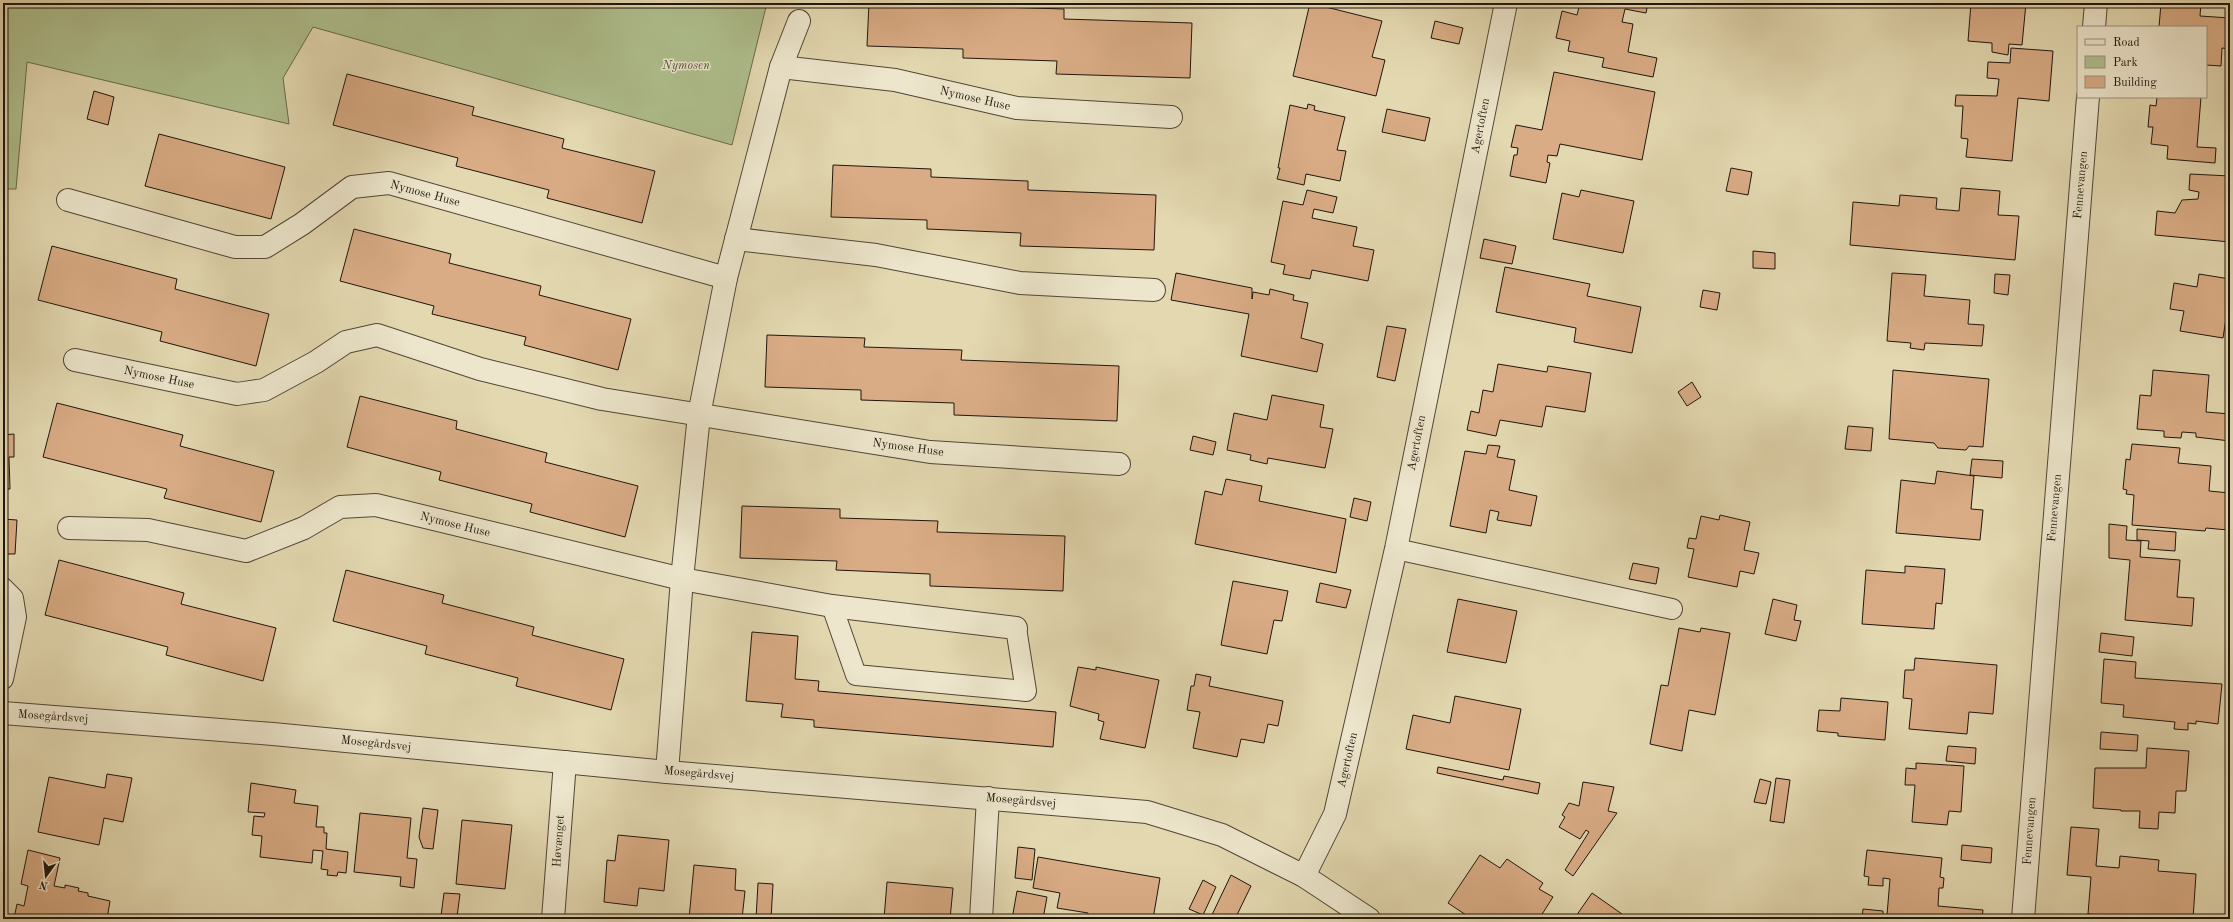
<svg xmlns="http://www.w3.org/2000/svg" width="2233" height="922" viewBox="0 0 2233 922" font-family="'Old Standard TT',serif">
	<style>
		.green { fill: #afc08e; stroke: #686a4e }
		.building { fill: #d9ac85; stroke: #21150d }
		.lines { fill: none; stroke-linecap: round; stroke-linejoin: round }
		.service-casing { stroke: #524636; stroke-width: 22 }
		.minor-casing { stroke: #524636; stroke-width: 24 }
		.service { stroke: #ede6cc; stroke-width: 20 }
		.minor { stroke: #ede6cc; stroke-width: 22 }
		.labels { text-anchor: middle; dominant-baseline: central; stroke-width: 3; stroke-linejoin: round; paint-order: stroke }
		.park-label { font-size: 12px; font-style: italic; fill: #4c4834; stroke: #ede6cc }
		.street-label { font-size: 12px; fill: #21150d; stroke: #ede6cc }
	</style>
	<rect width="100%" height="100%" fill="#e3d8b0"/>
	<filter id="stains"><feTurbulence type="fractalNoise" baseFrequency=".005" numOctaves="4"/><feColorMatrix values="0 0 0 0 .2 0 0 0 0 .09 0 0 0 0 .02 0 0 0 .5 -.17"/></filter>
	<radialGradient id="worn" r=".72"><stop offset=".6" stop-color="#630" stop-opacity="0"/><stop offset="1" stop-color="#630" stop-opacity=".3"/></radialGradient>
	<!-- green -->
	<path class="green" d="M 3,3 L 767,3 L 732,145 L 313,27 L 283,78 L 289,124 L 27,62 L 16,189 L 3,189 Z"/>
	<!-- building -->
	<g class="building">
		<path d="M 869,3 L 967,3 L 966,6 L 1064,9 L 1064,19 L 1192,23 L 1190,78 L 1056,74 L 1057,61 L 963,58 L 963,49 L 867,46 Z"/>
		<path d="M 1310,3 L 1382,21 L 1372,57 L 1385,60 L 1376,96 L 1293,76 Z"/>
		<path d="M 1343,3 L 1363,3 L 1362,7 Z"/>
		<path d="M 1580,3 L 1601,5 L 1601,3 L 1648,3 L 1646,13 L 1625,9 L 1622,22 L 1633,24 L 1628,52 L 1657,58 L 1653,77 L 1602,67 L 1604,58 L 1568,51 L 1570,41 L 1556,38 L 1562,11 L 1577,15 Z"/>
		<path d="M 1971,3 L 2026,3 L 2022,45 L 2009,44 L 2008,55 L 1992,52 L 1992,43 L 1968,41 Z"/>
		<path d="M 2161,3 L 2201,3 L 2200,16 L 2230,18 L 2229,49 L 2222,48 L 2221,66 L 2206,65 L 2206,27 L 2159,27 Z"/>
		<path d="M 1435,21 L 1463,28 L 1459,44 L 1431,38 Z"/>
		<path d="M 2011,48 L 2053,51 L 2049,101 L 2018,98 L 2012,161 L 1966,157 L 1968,139 L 1961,138 L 1963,106 L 1955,106 L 1956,95 L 1997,96 L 1999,79 L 1987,78 L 1988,62 L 2010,63 Z"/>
		<path d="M 1554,72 L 1655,92 L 1642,160 L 1560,144 L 1557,156 L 1548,155 L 1547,162 L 1550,163 L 1546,183 L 1510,176 L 1514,155 L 1517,155 L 1518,148 L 1511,147 L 1516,125 L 1542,130 Z"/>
		<path d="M 347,74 L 474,107 L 472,115 L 564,139 L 562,148 L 655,171 L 642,223 L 547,198 L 549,190 L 456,166 L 458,158 L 333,125 Z"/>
		<path d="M 94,91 L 114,97 L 108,125 L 87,119 Z"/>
		<path d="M 2157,97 L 2201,97 L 2197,147 L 2216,148 L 2215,163 L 2167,159 L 2168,146 L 2151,144 L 2153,127 L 2148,127 L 2150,105 L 2156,106 Z"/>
		<path d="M 1308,104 L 1315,106 L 1314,110 L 1345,117 L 1337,150 L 1346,151 L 1340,181 L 1306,174 L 1304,185 L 1277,179 L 1280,168 L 1278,168 L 1290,105 L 1307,109 Z"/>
		<path d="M 1387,109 L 1430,118 L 1425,141 L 1382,132 Z"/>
		<path d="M 159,134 L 285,167 L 271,219 L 145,186 Z"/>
		<path d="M 833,165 L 931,169 L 931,177 L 1028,181 L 1028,190 L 1156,195 L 1154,250 L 1020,246 L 1021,233 L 927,229 L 927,220 L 831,217 Z"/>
		<path d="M 1731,168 L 1752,172 L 1748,195 L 1726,191 Z"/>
		<path d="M 2190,174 L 2230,176 L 2230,242 L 2155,235 L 2157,211 L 2175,213 L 2182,200 L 2198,199 L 2199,192 L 2189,190 Z"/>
		<path d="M 1961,188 L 2000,191 L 1998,215 L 2019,216 L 2015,260 L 1850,245 L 1853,202 L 1899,206 L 1900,195 L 1937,198 L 1936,209 L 1959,211 Z"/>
		<path d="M 1307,190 L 1337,197 L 1333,213 L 1314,209 L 1312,218 L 1357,227 L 1353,246 L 1374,250 L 1368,281 L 1312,270 L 1310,279 L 1283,274 L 1285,265 L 1271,262 L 1283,201 L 1303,205 Z"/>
		<path d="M 1581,190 L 1634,201 L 1623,253 L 1553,239 L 1562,193 L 1579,197 Z"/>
		<path d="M 354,229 L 451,254 L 449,263 L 541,286 L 539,295 L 631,319 L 618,370 L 524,345 L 526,337 L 432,314 L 434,306 L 340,281 Z"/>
		<path d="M 1484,239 L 1516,246 L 1512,264 L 1480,258 Z"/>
		<path d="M 52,246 L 177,279 L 175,289 L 269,314 L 256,366 L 160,341 L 162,332 L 38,300 Z"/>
		<path d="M 1753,251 L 1775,253 L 1775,269 L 1753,268 Z"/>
		<path d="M 1505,267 L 1590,284 L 1587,296 L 1641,307 L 1632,353 L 1574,342 L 1576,328 L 1496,312 Z"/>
		<path d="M 1176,273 L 1252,288 L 1252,299 L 1253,292 L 1269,295 L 1270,289 L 1294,295 L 1293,300 L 1308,303 L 1301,338 L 1323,344 L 1317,372 L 1241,356 L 1249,314 L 1171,300 Z"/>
		<path d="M 1892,273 L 1926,275 L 1924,296 L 1970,300 L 1968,324 L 1984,325 L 1982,346 L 1925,343 L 1924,350 L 1910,348 L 1911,343 L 1887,341 Z"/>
		<path d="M 1995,274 L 2010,275 L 2008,295 L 1994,293 Z"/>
		<path d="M 2199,274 L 2230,279 L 2230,293 L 2223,338 L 2180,331 L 2184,311 L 2170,309 L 2174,283 L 2197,287 Z"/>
		<path d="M 1703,290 L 1720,293 L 1717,310 L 1700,307 Z"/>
		<path d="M 1387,326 L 1406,329 L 1395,381 L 1377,377 Z"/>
		<path d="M 767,335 L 865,338 L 864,347 L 962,350 L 961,360 L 1119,366 L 1117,421 L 954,415 L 954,403 L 861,400 L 861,390 L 765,387 Z"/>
		<path d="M 1498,364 L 1547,372 L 1548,366 L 1591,373 L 1585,412 L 1546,406 L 1542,427 L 1500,420 L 1496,436 L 1467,430 L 1471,411 L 1479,413 L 1483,390 L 1493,392 Z"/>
		<path d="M 1893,370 L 1989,379 L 1983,447 L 1969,446 L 1966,450 L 1938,448 L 1934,443 L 1889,439 Z"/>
		<path d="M 2153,370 L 2209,375 L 2206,412 L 2230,414 L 2230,441 L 2196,437 L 2196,433 L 2182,432 L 2181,438 L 2164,437 L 2164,431 L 2137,429 L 2140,395 L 2151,396 Z"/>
		<path d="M 1692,382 L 1701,397 L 1687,406 L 1678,392 Z"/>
		<path d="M 1272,395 L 1324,405 L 1320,427 L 1333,429 L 1325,468 L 1268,458 L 1267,464 L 1250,460 L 1251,455 L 1227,450 L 1234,413 L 1267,420 Z"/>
		<path d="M 360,396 L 457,421 L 456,429 L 547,453 L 545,462 L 638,486 L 625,537 L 530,512 L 532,504 L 439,480 L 441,472 L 347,447 Z"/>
		<path d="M 57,403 L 183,435 L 180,446 L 274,471 L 261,522 L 164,498 L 167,489 L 43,457 Z"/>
		<path d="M 1848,426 L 1873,428 L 1871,451 L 1845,449 Z"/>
		<path d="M 14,434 L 14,457 L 9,457 L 10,489 L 3,489 L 3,435 Z"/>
		<path d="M 1193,436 L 1216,442 L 1213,455 L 1190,450 Z"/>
		<path d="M 2132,444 L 2180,448 L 2178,463 L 2211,466 L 2209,491 L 2230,493 L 2228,530 L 2206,528 L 2205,531 L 2132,525 L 2134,495 L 2126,494 L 2127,490 L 2123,489 L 2126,459 L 2130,460 Z"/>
		<path d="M 1488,445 L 1500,446 L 1497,457 L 1515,460 L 1509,490 L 1537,496 L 1531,526 L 1497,520 L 1499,512 L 1490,510 L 1486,533 L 1450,526 L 1465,451 L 1486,454 Z"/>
		<path d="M 1972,459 L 2003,461 L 2002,478 L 1970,475 Z"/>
		<path d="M 1937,471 L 1974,476 L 1971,509 L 1983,510 L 1980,540 L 1896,533 L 1901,480 L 1935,484 Z"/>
		<path d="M 1226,479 L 1262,486 L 1259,501 L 1346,519 L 1336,573 L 1195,544 L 1205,491 L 1222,495 Z"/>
		<path d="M 1354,498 L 1371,502 L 1367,521 L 1350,517 Z"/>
		<path d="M 742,506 L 840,509 L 840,518 L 938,521 L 937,532 L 1065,536 L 1063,591 L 930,586 L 930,574 L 836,570 L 837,561 L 740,558 Z"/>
		<path d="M 1720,515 L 1750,522 L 1744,550 L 1759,553 L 1754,574 L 1740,571 L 1737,587 L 1688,577 L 1694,549 L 1687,548 L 1689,538 L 1696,539 L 1701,516 L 1719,520 Z"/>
		<path d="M 3,519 L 17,520 L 15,554 L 3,554 Z"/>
		<path d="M 2109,524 L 2127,526 L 2126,540 L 2141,541 L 2140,557 L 2180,560 L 2177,597 L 2194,598 L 2192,626 L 2125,620 L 2130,560 L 2109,558 Z"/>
		<path d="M 2137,529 L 2176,532 L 2175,551 L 2148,549 L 2149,541 L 2137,540 Z"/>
		<path d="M 59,560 L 184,593 L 181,604 L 276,628 L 263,681 L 166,655 L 168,647 L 45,615 Z"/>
		<path d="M 1633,563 L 1659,568 L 1656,584 L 1629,579 Z"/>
		<path d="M 1905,566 L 1945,569 L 1942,604 L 1936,603 L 1934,629 L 1862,624 L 1866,570 L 1905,573 Z"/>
		<path d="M 346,570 L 444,595 L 442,603 L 534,627 L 532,635 L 624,659 L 611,710 L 516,686 L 518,678 L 425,654 L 427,646 L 333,621 Z"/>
		<path d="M 1233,581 L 1288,591 L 1282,621 L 1274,620 L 1267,654 L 1221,645 Z"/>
		<path d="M 1320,583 L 1351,590 L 1346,608 L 1316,602 Z"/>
		<path d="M 1458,599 L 1517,611 L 1506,663 L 1447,652 Z"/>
		<path d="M 1773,599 L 1797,605 L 1794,620 L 1801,621 L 1796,641 L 1765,634 Z"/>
		<path d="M 1679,628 L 1700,632 L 1701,628 L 1730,633 L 1715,715 L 1689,710 L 1682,751 L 1650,744 L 1661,685 L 1668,686 Z"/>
		<path d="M 752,632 L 798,636 L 795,679 L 819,681 L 818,691 L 1056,712 L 1053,747 L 814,727 L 814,720 L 781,717 L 783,704 L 746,701 Z"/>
		<path d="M 2101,633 L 2134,637 L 2132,656 L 2099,652 Z"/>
		<path d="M 1915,658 L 1997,665 L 1993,714 L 1969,712 L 1967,734 L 1909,729 L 1912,699 L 1903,698 L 1905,670 L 1914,670 Z"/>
		<path d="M 2104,659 L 2136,662 L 2135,678 L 2222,684 L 2218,724 L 2196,721 L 2196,724 L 2188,723 L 2188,730 L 2174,729 L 2175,722 L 2123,717 L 2124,705 L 2101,703 Z"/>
		<path d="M 1078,667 L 1096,670 L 1096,667 L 1159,680 L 1145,748 L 1100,739 L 1104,722 L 1098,720 L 1099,714 L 1070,706 Z"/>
		<path d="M 1196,674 L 1211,677 L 1209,686 L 1283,701 L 1278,726 L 1268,724 L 1264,743 L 1241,739 L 1237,757 L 1193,748 L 1200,712 L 1187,710 L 1191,686 L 1194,686 Z"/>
		<path d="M 1455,696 L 1521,709 L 1509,770 L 1406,749 L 1413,715 L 1450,723 Z"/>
		<path d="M 1841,698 L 1888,702 L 1885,740 L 1838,736 L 1838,733 L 1817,731 L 1819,710 L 1840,711 Z"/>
		<path d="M 2101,732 L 2138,735 L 2137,751 L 2100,749 Z"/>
		<path d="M 1948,746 L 1976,748 L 1975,764 L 1946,761 Z"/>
		<path d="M 2147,748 L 2189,751 L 2186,791 L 2176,791 L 2175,813 L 2159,812 L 2158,829 L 2139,828 L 2140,811 L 2121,811 L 2121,810 L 2093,808 L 2095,768 L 2146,768 Z"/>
		<path d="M 1916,763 L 1964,766 L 1961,812 L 1949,811 L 1947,825 L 1912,822 L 1915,785 L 1905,785 L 1906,768 L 1916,769 Z"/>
		<path d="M 1438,767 L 1503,780 L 1504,776 L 1540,783 L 1538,794 L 1437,773 Z"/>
		<path d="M 107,774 L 132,778 L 123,822 L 104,818 L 99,845 L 38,832 L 49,777 L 105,788 Z"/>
		<path d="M 1776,778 L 1790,780 L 1784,823 L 1770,821 Z"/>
		<path d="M 1760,779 L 1771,782 L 1766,804 L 1754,802 Z"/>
		<path d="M 1583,782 L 1614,787 L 1608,811 L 1617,813 L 1573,876 L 1565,870 L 1589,832 L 1586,830 L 1580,839 L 1559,827 L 1565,817 L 1562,815 L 1569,803 L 1579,806 Z"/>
		<path d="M 251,783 L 296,790 L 294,803 L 318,806 L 316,827 L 324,827 L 324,833 L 327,833 L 326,849 L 348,852 L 346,873 L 338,872 L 337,876 L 327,875 L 328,870 L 321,869 L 323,851 L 313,850 L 312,863 L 260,857 L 262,836 L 252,835 L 254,816 L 264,817 L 265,813 L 248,812 Z"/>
		<path d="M 423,808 L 438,810 L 433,849 L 423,848 L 419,837 Z"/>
		<path d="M 360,813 L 411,818 L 407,858 L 417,859 L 414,888 L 400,886 L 401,877 L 354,872 Z"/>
		<path d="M 462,820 L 512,825 L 505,889 L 456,884 Z"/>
		<path d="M 2071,827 L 2099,829 L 2096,866 L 2119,868 L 2120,856 L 2159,860 L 2158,871 L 2196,874 L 2193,919 L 2152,919 L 2088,914 L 2091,877 L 2067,875 Z"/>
		<path d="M 618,835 L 669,840 L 664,891 L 639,888 L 637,906 L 604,902 L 607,860 L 615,861 Z"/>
		<path d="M 1962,845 L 1992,848 L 1991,863 L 1961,860 Z"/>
		<path d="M 1018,847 L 1035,849 L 1032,880 L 1015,878 Z"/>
		<path d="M 28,850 L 60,858 L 54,886 L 65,888 L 65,885 L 79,888 L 78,891 L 88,893 L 88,896 L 110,901 L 107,919 L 14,918 L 17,904 L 24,906 L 28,886 L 21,884 Z"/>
		<path d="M 1867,850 L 1942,858 L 1940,877 L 1944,878 L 1943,888 L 1939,888 L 1938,906 L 1983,910 L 1982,919 L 1898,919 L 1898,916 L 1887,915 L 1890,879 L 1883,878 L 1883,886 L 1868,885 L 1869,877 L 1864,876 Z"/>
		<path d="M 1480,855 L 1500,868 L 1507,859 L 1543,883 L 1539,889 L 1553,897 L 1539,919 L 1472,919 L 1448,903 Z"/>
		<path d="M 1038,857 L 1160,878 L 1153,919 L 1087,919 L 1088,913 L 1057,908 L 1060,893 L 1033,888 Z"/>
		<path d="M 694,865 L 736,869 L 735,890 L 745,891 L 742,919 L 689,919 Z"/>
		<path d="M 1231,875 L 1251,886 L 1235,919 L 1210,919 Z"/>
		<path d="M 1203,880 L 1216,887 L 1203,915 L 1189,909 Z"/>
		<path d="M 887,882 L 953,888 L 950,919 L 884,919 Z"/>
		<path d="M 758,883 L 773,884 L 771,919 L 756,919 Z"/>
		<path d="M 1017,891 L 1047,897 L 1043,919 L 1012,919 Z"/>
		<path d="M 444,893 L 460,894 L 457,917 L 441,916 Z"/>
		<path d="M 1592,893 L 1622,914 L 1618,919 L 1574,919 Z"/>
		<path d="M 1863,909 L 1883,911 L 1883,919 L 1862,919 Z"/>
	</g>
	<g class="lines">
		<!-- service casing -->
		<g class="service-casing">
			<g id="service">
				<path d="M 1396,549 L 1672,609"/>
				<path d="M 3,588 L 13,598 L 16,617 L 3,679"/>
				<path d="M 832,606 L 856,675 L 1026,691 L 1016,628"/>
			</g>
		</g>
		<!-- minor casing -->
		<g class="minor-casing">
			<g id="minor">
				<path d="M 2094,27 L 2096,3"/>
				<path d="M 781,67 L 895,80 L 1017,108 L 1171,117"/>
				<path d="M 68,200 L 235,247 L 265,247 L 302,224 L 352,187 L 389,183 L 726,278"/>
				<path d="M 736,239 L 876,255 L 1020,283 L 1154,290"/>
				<path d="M 75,360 L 237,394 L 264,390 L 316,362 L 346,342 L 377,335 L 480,369 L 602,399 L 930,452 L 1119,464"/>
				<path d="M 69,528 L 148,530 L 246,551 L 304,528 L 340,507 L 376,505 L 682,579 L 832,606 L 1016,628"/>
				<path d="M 3,713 L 273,734 L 667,772 L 1147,812 L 1222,835 L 1304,876 L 1369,919"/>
				<path d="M 667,772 L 682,579 L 699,415 L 726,278 L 781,67 L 799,21"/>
				<path d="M 1304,876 L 1335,814 L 1396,549 L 1506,3"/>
				<path d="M 553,919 L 565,762"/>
				<path d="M 981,919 L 988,798"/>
				<path d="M 2023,919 L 2088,97"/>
			</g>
		</g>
		<!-- service -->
		<use href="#service" class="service"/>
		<!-- minor -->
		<use href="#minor" class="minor"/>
	</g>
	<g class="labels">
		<!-- park labels -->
		<g class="park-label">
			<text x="686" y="66">Nymosen</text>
		</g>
		<!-- street labels -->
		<g class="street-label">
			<text transform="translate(975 99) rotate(13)">Nymose Huse</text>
			<text transform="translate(1481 126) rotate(-79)">Agertoften</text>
			<text transform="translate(2081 185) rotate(-85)">Fennevangen</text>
			<text transform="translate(425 194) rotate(15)">Nymose Huse</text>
			<text transform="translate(159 378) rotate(12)">Nymose Huse</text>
			<text transform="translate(1417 443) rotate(-79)">Agertoften</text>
			<text transform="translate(908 448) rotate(8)">Nymose Huse</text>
			<text transform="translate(2055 508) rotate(-85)">Fennevangen</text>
			<text transform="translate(455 525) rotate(14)">Nymose Huse</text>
			<text transform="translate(53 717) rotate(4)">Mosegårdsvej</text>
			<text transform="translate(376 744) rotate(6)">Mosegårdsvej</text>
			<text transform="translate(1348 760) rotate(-77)">Agertoften</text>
			<text transform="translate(699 774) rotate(5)">Mosegårdsvej</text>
			<text transform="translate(1021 801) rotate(5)">Mosegårdsvej</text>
			<text transform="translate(2030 831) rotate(-86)">Fennevangen</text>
			<text transform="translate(559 841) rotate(-86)">Høvænget</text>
		</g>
	</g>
	<!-- margin -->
	<rect width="2233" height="922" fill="none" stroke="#e3d8b0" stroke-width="16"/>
	<rect x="4" y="4" width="2225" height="914" fill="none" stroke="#21150d" stroke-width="2"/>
	<rect x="8" y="8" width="2217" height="906" fill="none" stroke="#21150d"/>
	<!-- legend -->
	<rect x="2077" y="26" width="130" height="72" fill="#ede6cc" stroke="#9b9280"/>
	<rect x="2085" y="39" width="20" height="6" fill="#ede6cc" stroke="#9b9280"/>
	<text x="2113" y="46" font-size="12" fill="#21150d">Road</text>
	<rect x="2085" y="56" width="20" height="12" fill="#afc08e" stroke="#9b9280"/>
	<text x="2113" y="66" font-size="12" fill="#21150d">Park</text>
	<rect x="2085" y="76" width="20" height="12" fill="#d9ac85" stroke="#9b9280"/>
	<text x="2113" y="86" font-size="12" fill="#21150d">Building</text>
	<!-- north arrow -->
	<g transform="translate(46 876) rotate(195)" stroke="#ede6cc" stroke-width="3" paint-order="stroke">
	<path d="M0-3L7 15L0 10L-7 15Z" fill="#21150d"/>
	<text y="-6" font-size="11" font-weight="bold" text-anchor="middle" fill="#21150d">N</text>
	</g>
	<rect width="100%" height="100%" filter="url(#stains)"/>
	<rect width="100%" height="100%" fill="url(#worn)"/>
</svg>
